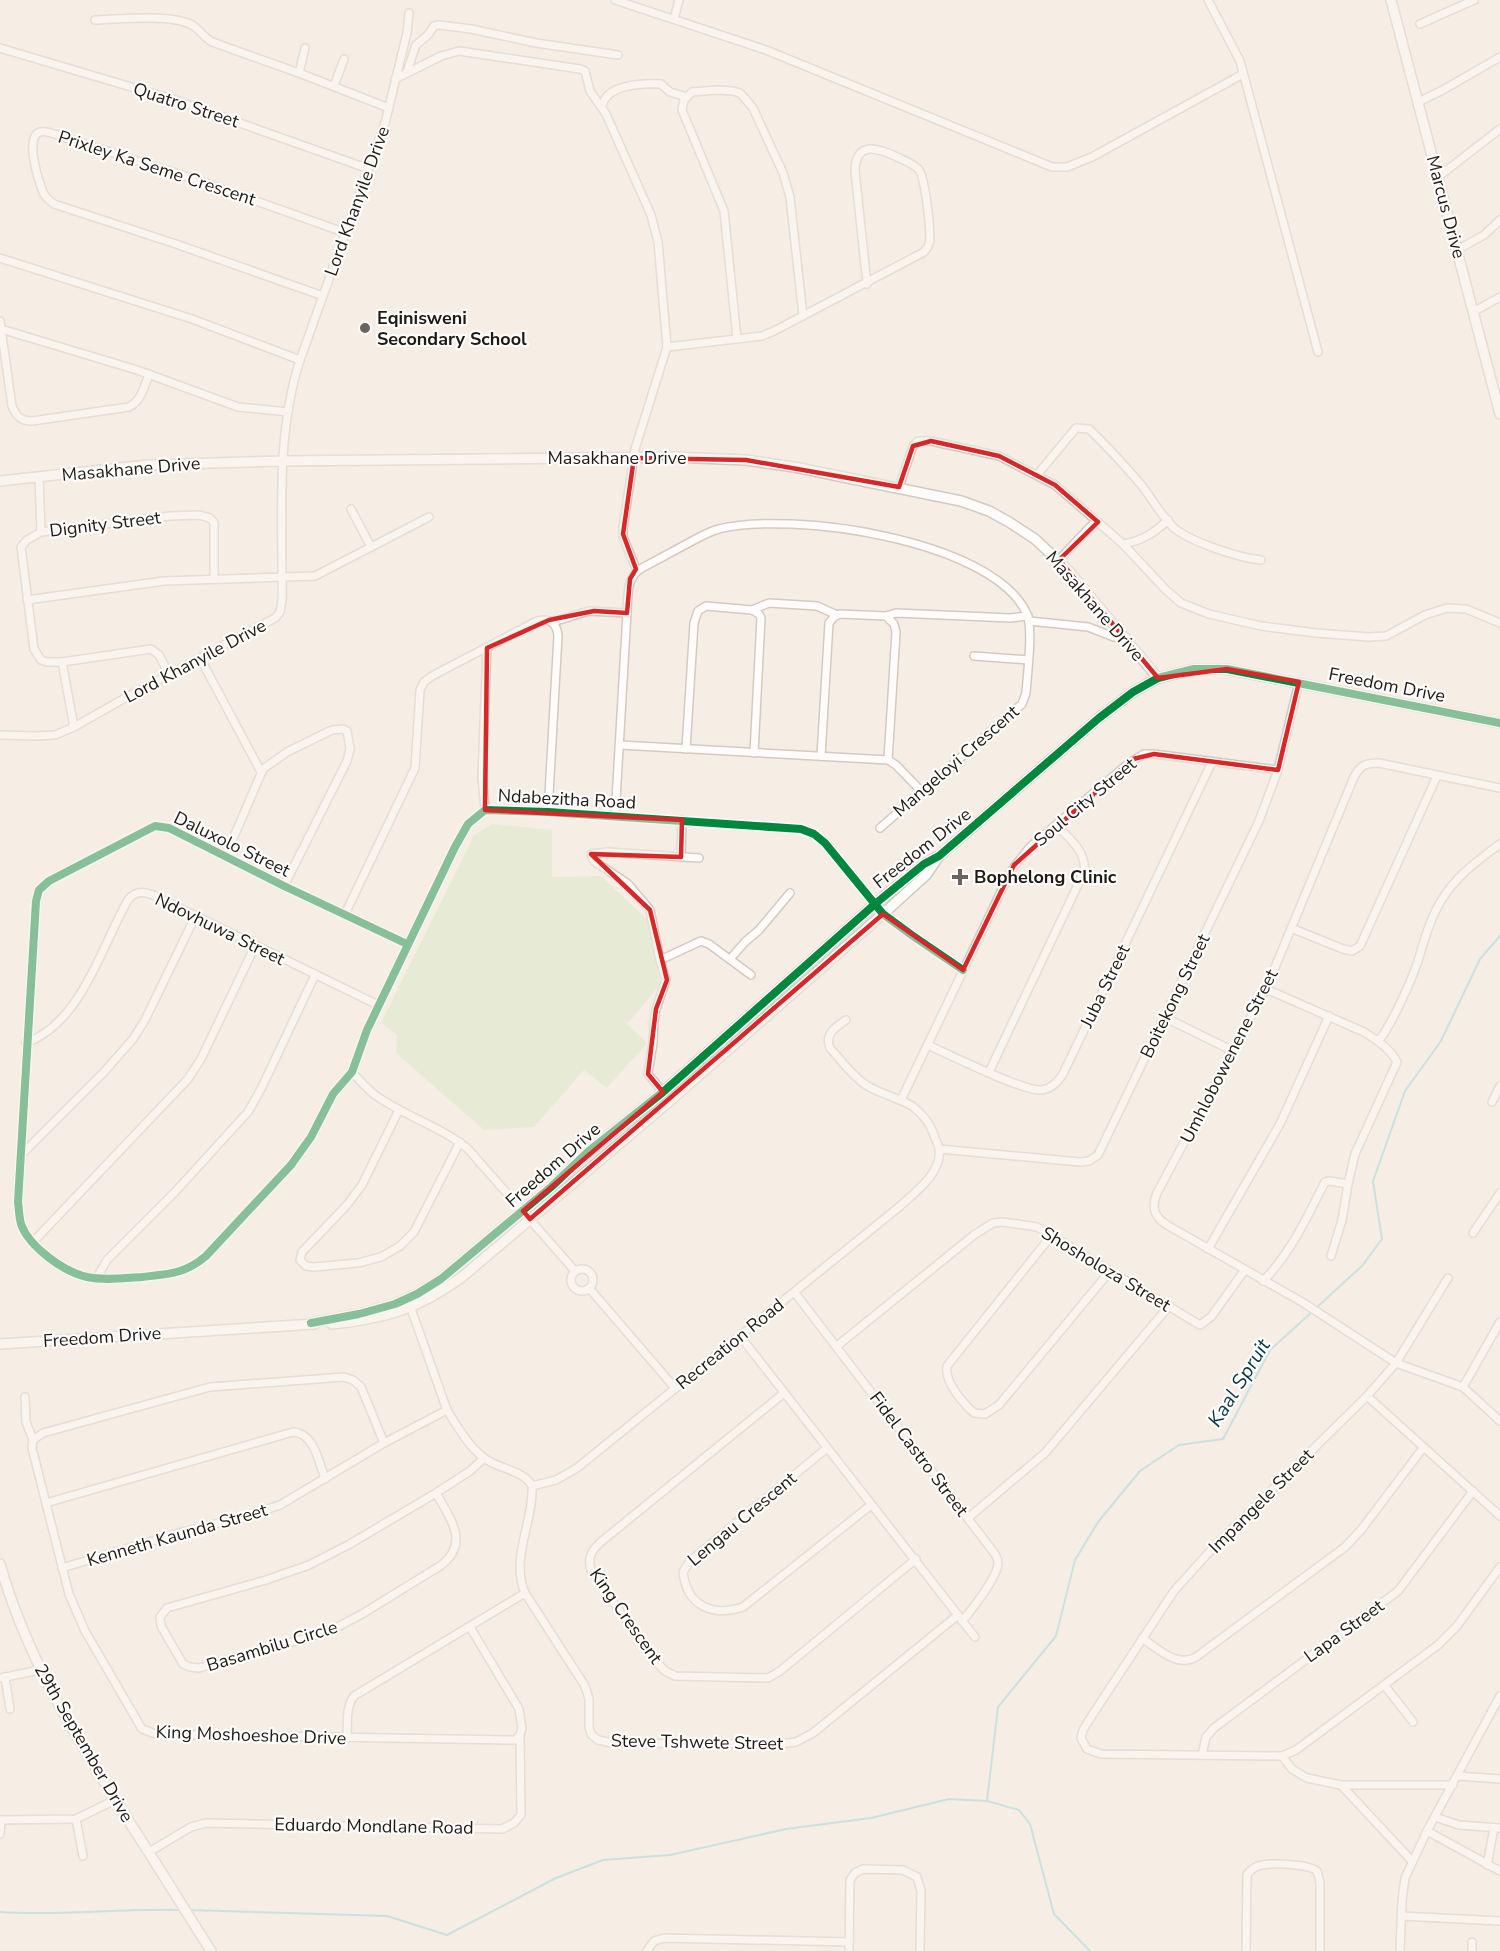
<svg xmlns="http://www.w3.org/2000/svg" width="1500" height="1951" viewBox="0 0 1500 1951" font-family="'Nunito Sans',sans-serif">
	<style>
		.green { fill: #d4e9c6 }
		.lines { fill: none; stroke-linecap: round; stroke-linejoin: round }
		.stream { stroke: #92d5dd; stroke-width: 2 }
		.minor-casing { stroke: #d2cac3; stroke-width: 10 }
		.tertiary-casing { stroke: #d2cac3; stroke-width: 12 }
		.minor { stroke: #fefcfb; stroke-width: 7 }
		.tertiary { stroke: #fefcfb; stroke-width: 9 }
		.cycleway-casing { stroke: #fdfdfd; stroke-width: 11 }
		.cycleway { stroke: #00873e; stroke-width: 8 }
		.marked { fill: none; stroke: #d62828; stroke-width: 4.5; stroke-linejoin: round }
		.poi-dot { fill: #6b645d; stroke: #fdfdfd; stroke-width: 2 }
		.labels { text-anchor: middle; dominant-baseline: central; stroke-width: 4.5; stroke-linejoin: round; paint-order: stroke }
		.street-label { font-size: 18px; fill: #201a14; stroke: #fdfdfd }
		.poi-label { font-size: 18px; font-weight: bold; fill: #201a14; stroke: #fdfdfd; text-anchor: start }
		.water-label { font-size: 20px; font-style: italic; fill: #06383e; stroke: #fdfdfd }
	</style>
	<rect width="100%" height="100%" fill="#f6ede4"/>
	<!-- green -->
	<path class="green" d="M 492,824 L 552,830 L 552,877 L 601,876 L 649,921 L 660,985 L 627,1024 L 647,1043 L 607,1088 L 584,1070 L 534,1127 L 484,1130 L 396,1053 L 397,1035 L 381,1023 L 474,835 Z"/>
	<g class="lines">
		<!-- stream -->
		<g class="stream">
			<path d="M 1316,1308 L 1362,1266 L 1382,1239 L 1373,1181 L 1405,1091 L 1441,1041 L 1480,959 L 1500,936"/>
			<path d="M 189,1910 L 387,1916 L 447,1935 L 556,1878 L 603,1860 L 670,1855 L 786,1829 L 871,1818 L 949,1799 L 987,1801"/>
			<path d="M 0,1912 C 60,1916 120,1908 180,1910"/>
			<path d="M 1090,1951 L 1054,1914 L 1030,1824 L 1019,1810 L 987,1801 L 998,1707 L 1056,1636 L 1075,1560 L 1098,1522 L 1140,1471 L 1179,1445 L 1223,1439 L 1270,1350 L 1312,1312"/>
		</g>
		<!-- minor casing -->
		<g class="minor-casing">
			<g id="minor">
				<path d="M 615,0 L 766,50 L 1052,167 L 1067,167 L 1092,157 L 1243,74"/>
				<path d="M 1208,0 L 1240,61 L 1318,352"/>
				<path d="M 674,19 L 679,0"/>
				<path d="M 95,20 C 120,19 169,14 190,24 C 199,28 203,37 212,42 L 299,73 L 389,108"/>
				<path d="M 1420,24 L 1474,0"/>
				<path d="M 0,48 L 175,100 L 369,169"/>
				<path d="M 407,72 L 416,45 L 428,35 L 434,26 L 439,25 L 471,29 L 536,43 L 618,55"/>
				<path d="M 299,73 L 305,48"/>
				<path d="M 395,79 L 441,56 L 459,51 L 580,69 L 585,71 L 590,91 L 606,114 L 651,215 L 658,242 L 667,347 L 635,449 L 623,528 L 623,537 L 637,571"/>
				<path d="M 334,86 L 344,59"/>
				<path d="M 1418,102 L 1441,91 L 1500,57"/>
				<path d="M 602,107 C 605,84 644,83 661,84 L 670,92 L 687,97"/>
				<path d="M 1438,177 L 1500,129"/>
				<path d="M 1457,250 L 1484,235 L 1500,220"/>
				<path d="M 0,258 L 192,319 L 300,360"/>
				<path d="M 323,296 L 176,244 L 54,204 C 50,201 47,199 44,194 C 39,184 24,137 40,132 C 46,130 57,135 63,137 L 194,179 L 346,233"/>
				<path d="M 1473,312 L 1500,297"/>
				<path d="M 0,321 L 12,406 C 16,416 21,421 32,421 L 129,407 C 142,400 144,387 149,374"/>
				<path d="M 1,329 L 137,370 L 238,407 L 288,412"/>
				<path d="M 737,339 L 724,211 L 682,110 L 684,100 L 692,92 L 718,90 L 733,91 L 740,93 L 753,108 L 783,173 L 790,197 L 803,316"/>
				<path d="M 667,347 L 762,336 L 774,331 L 924,252 C 926,249 928,248 929,244 C 932,235 925,178 919,170 C 913,163 903,160 895,156 C 875,147 856,142 855,171 L 867,284"/>
				<path d="M 1037,475 L 1076,428 L 1089,429 C 1108,447 1126,467 1143,487 C 1153,501 1162,516 1174,528 C 1191,542 1239,558 1261,560"/>
				<path d="M 39,477 L 41,532"/>
				<path d="M 899,487 L 913,446 L 918,441 L 931,441 L 999,456 L 1055,485 L 1123,544 L 1166,590 L 1181,603 L 1209,614 L 1261,626 L 1316,633 L 1369,637 L 1386,636 L 1425,615 L 1447,608 L 1466,609 L 1500,623"/>
				<path d="M 351,509 L 371,547"/>
				<path d="M 1123,544 C 1142,541 1154,533 1168,520"/>
				<path d="M 1059,560 L 1091,526 L 1098,522"/>
				<path d="M 27,600 L 164,581 L 315,576 L 429,517"/>
				<path d="M 752,610 L 769,603 L 817,606 L 837,615"/>
				<path d="M 886,616 L 896,613 L 1010,618 L 1028,616"/>
				<path d="M 1029,621 L 1088,627 L 1114,637 L 1126,637"/>
				<path d="M 553,622 L 589,611 L 627,613"/>
				<path d="M 974,656 L 1028,660"/>
				<path d="M 200,658 L 261,772"/>
				<path d="M 62,662 L 74,727"/>
				<path d="M 169,674 L 159,655 L 151,649 L 62,662 L 47,662 L 41,660 L 34,649 L 21,547 L 27,540 L 41,532 L 170,516 L 199,515 L 210,518 L 214,523 L 214,579"/>
				<path d="M 0,735 L 35,736 L 55,735 L 74,727 L 125,698 L 275,618 L 280,612 L 282,601 C 283,521 275,437 300,360 L 385,123 L 407,33 L 409,13"/>
				<path d="M 620,745 L 888,760 L 896,765 L 922,792"/>
				<path d="M 686,749 L 694,623 L 698,611 L 706,606 L 752,610 L 759,614 L 761,618 L 754,753"/>
				<path d="M 821,756 L 829,623 L 834,617 L 839,614 L 886,616 L 894,624 L 896,632 L 888,760"/>
				<path d="M 1500,788 L 1379,763 C 1366,763 1360,765 1354,777 L 1266,989 L 1157,1193 C 1151,1207 1154,1217 1167,1225 L 1302,1302 L 1396,1363 L 1463,1387 L 1500,1421"/>
				<path d="M 485,810 L 482,776 L 487,648"/>
				<path d="M 615,817 L 627,613 C 628,596 626,577 642,568 C 659,559 677,549 694,540 C 702,536 710,531 719,529 C 790,511 990,539 1026,612 C 1034,627 1027,675 1026,693 L 1022,704 L 880,828"/>
				<path d="M 226,855 L 263,769 L 287,752 L 332,730 L 343,729 L 347,731 L 350,749 L 347,761 L 284,886"/>
				<path d="M 681,857 L 682,820"/>
				<path d="M 345,914 L 415,768 L 420,690 L 424,682 L 432,676 L 535,622 C 548,617 557,622 558,636 L 548,812"/>
				<path d="M 1291,928 L 1343,949 L 1352,951 L 1360,946 L 1437,776"/>
				<path d="M 407,944 L 284,886 L 169,828 L 155,826 L 49,881 L 39,890 L 36,901 L 18,1202 C 19,1209 19,1217 21,1224 C 29,1247 64,1272 87,1277 C 105,1281 124,1278 142,1277 C 168,1274 185,1274 206,1256 L 291,1165 L 311,1137 L 333,1094 L 352,1072 L 367,1030 L 455,847 L 468,824 L 485,810 L 548,812 L 801,829 L 814,834 L 825,843 L 883,914 L 913,936 L 963,970"/>
				<path d="M 730,959 L 745,942 L 759,930 L 790,893"/>
				<path d="M 660,960 L 701,941 L 709,944 L 751,975"/>
				<path d="M 1266,989 L 1364,1032 C 1375,1039 1391,1049 1397,1062 L 1355,1154 L 1348,1184 L 1342,1220 L 1331,1256"/>
				<path d="M 1164,1017 L 1233,1051"/>
				<path d="M 1376,1040 L 1380,1039 C 1392,1024 1412,979 1418,961 C 1424,941 1430,919 1441,901 C 1455,877 1478,860 1500,844"/>
				<path d="M 26,1043 C 82,1022 101,947 128,900 C 135,891 143,891 153,895 L 378,1005"/>
				<path d="M 928,1045 C 950,1055 1022,1091 1041,1090 C 1051,1089 1058,1082 1063,1074 L 1212,762"/>
				<path d="M 352,1072 C 359,1080 366,1088 375,1095 C 404,1116 440,1126 468,1149 L 575,1271"/>
				<path d="M 989,1072 L 1084,872 C 1087,852 1070,839 1057,826"/>
				<path d="M 663,1092 L 648,1074 L 653,1043 L 654,1022 L 656,1009 L 666,980 L 660,960 L 650,910 L 628,884 L 594,861 L 591,854 L 607,852 L 699,858"/>
				<path d="M 901,1100 L 1011,871 L 1030,847 L 1129,763 L 1144,754 L 1154,754 L 1278,770"/>
				<path d="M 1492,1102 L 1500,1086"/>
				<path d="M 399,1110 L 362,1185 L 347,1205 L 302,1252 L 300,1260 L 306,1266 L 314,1267 L 358,1263 L 381,1257 L 400,1246 L 414,1232 L 460,1142"/>
				<path d="M 939,1149 L 1080,1162 L 1089,1161 L 1098,1155 L 1259,821 L 1278,770 L 1299,682"/>
				<path d="M 22,1154 L 104,1072 L 133,1039 L 145,1020 L 195,917"/>
				<path d="M 1473,1233 L 1500,1193"/>
				<path d="M 1051,1236 L 947,1366 C 944,1382 963,1403 974,1413 L 985,1414 L 999,1405 L 1110,1271"/>
				<path d="M 33,1242 L 188,1079 L 201,1059 L 255,946"/>
				<path d="M 1208,1249 L 1280,1124 L 1329,1016"/>
				<circle cx="582" cy="1280" r="11"/>
				<path d="M 96,1279 L 107,1260 L 175,1192 L 248,1112 L 261,1089 L 315,975"/>
				<path d="M 1263,1281 C 1291,1253 1307,1217 1325,1182 L 1330,1181 L 1348,1184"/>
				<path d="M 589,1288 L 675,1388"/>
				<path d="M 795,1293 L 995,1554 C 997,1558 998,1559 998,1563 C 998,1576 972,1610 962,1621"/>
				<path d="M 409,1303 L 447,1410 C 457,1426 469,1447 484,1458 C 498,1469 524,1470 532,1486"/>
				<path d="M 740,1336 L 975,1637"/>
				<path d="M 837,1346 L 974,1235 L 993,1223 L 1003,1222 L 1037,1227 L 1200,1325 L 1211,1317 L 1244,1271"/>
				<path d="M 1463,1387 L 1500,1322"/>
				<path d="M 784,1393 L 602,1541 C 592,1550 587,1557 591,1570 L 650,1655 L 665,1671 L 675,1676 L 768,1678 L 780,1671 L 916,1559"/>
				<path d="M 1367,1396 L 1500,1516"/>
				<path d="M 25,1397 L 26,1422 L 33,1440 L 32,1448 L 69,1594 L 85,1631 L 142,1729 L 156,1734 L 515,1740 L 520,1735 L 522,1728 L 519,1709 L 470,1627"/>
				<path d="M 33,1440 L 43,1433 L 210,1387 L 344,1377 L 353,1380 L 361,1387 L 384,1443"/>
				<path d="M 827,1448 L 690,1561 L 683,1572 C 687,1606 712,1617 743,1607 L 871,1505"/>
				<path d="M 532,1486 L 556,1480 L 577,1468 L 899,1207 C 914,1193 943,1173 939,1148 C 938,1144 935,1139 934,1135 C 930,1124 922,1113 912,1106 C 897,1097 880,1094 866,1085 C 852,1076 841,1060 830,1048 C 824,1034 836,1027 846,1020"/>
				<path d="M 532,1486 C 534,1521 510,1558 525,1593 L 585,1686 L 589,1699 L 589,1727 L 591,1734 L 598,1740 L 612,1743 L 780,1744 L 796,1742 L 813,1733 L 958,1615"/>
				<path d="M 436,1493 C 450,1519 471,1543 440,1566 L 362,1614 L 328,1632 L 199,1668 L 190,1667 L 183,1664 L 161,1626 L 160,1617 L 167,1608 L 266,1580 L 309,1565 L 350,1544 L 436,1493 L 470,1471 L 484,1458"/>
				<path d="M 46,1503 L 293,1432 C 314,1433 319,1462 325,1479"/>
				<path d="M 968,1518 L 1045,1453 L 1169,1306"/>
				<path d="M 62,1568 L 182,1532 L 240,1518 L 280,1505 L 384,1443 L 447,1410"/>
				<path d="M 1142,1638 C 1158,1649 1177,1668 1196,1657 L 1345,1547 L 1361,1530 L 1423,1448"/>
				<path d="M 5,1677 L 10,1709"/>
				<path d="M 0,1678 L 40,1670"/>
				<path d="M 1385,1686 L 1413,1722"/>
				<path d="M 347,1738 C 348,1724 345,1708 354,1696 L 525,1593"/>
				<path d="M 1202,1755 L 1206,1737 L 1214,1728 L 1398,1591 L 1473,1491"/>
				<path d="M 1282,1756 L 1296,1750 L 1438,1645 L 1457,1626 L 1500,1567"/>
				<path d="M 1458,1776 L 1500,1779"/>
				<path d="M 1341,1785 L 1453,1785"/>
				<path d="M 1435,1817 L 1459,1825 L 1500,1828"/>
				<path d="M 76,1819 L 83,1856"/>
				<path d="M 0,1820 L 76,1819 L 115,1800"/>
				<path d="M 1427,1831 L 1500,1871"/>
				<path d="M 0,1834 L 1,1820"/>
				<path d="M 149,1852 L 191,1827 L 206,1823 L 502,1829 L 514,1823 L 521,1815 L 520,1735"/>
				<path d="M 1412,1861 L 1341,1785 L 1307,1778 L 1292,1769 L 1282,1756 L 1101,1754 L 1087,1749 L 1081,1738 L 1083,1730 L 1091,1717 L 1174,1591 L 1212,1549 L 1367,1396 L 1396,1363 L 1448,1278"/>
				<path d="M 1487,1865 L 1494,1828"/>
				<path d="M 1401,1916 L 1500,1921"/>
				<path d="M 1472,1942 L 1472,1951"/>
				<path d="M 647,1951 L 654,1941 L 664,1938 L 849,1942"/>
				<path d="M 849,1951 L 850,1880 L 855,1873 L 863,1869 L 903,1870 L 917,1877 L 921,1891 L 920,1951"/>
				<path d="M 1246,1951 L 1247,1875 C 1250,1870 1253,1868 1258,1866 C 1270,1862 1308,1864 1317,1871 L 1320,1882 L 1320,1951"/>
				<path d="M 1400,1951 L 1402,1900 L 1405,1878 L 1427,1831 L 1500,1696"/>
			</g>
		</g>
		<!-- tertiary casing -->
		<g class="tertiary-casing">
			<g id="tertiary">
				<path d="M 1391,0 L 1500,414"/>
				<path d="M 0,481 L 147,465 L 283,461 L 673,457 L 746,460 L 794,467 L 961,501 L 989,511 L 1009,522 L 1035,539 L 1068,570 L 1158,678"/>
				<path d="M 311,1323 L 359,1314 L 395,1304 L 417,1294 L 441,1279 L 551,1187 L 589,1151 L 663,1092 L 875,904 L 924,864 L 939,856 L 1099,718 L 1133,692 L 1158,678 L 1194,669 L 1227,669 L 1500,723"/>
				<path d="M 332,1324 C 386,1318 416,1310 462,1277 L 672,1099 L 883,914 L 926,875 L 939,856"/>
				<path d="M 0,1344 L 315,1324"/>
				<path d="M 0,1564 C 26,1657 77,1739 128,1820 C 156,1863 183,1907 211,1951"/>
			</g>
		</g>
		<!-- minor -->
		<use href="#minor" class="minor"/>
		<!-- tertiary -->
		<use href="#tertiary" class="tertiary"/>
		<!-- cycleway casing -->
		<g class="cycleway-casing">
			<g id="cycleway">
				<path d="M 407,944 L 284,886 L 169,828 L 155,826 L 49,881 L 39,890 L 36,901 L 18,1202 C 19,1209 19,1217 21,1224 C 29,1247 64,1272 87,1277 C 105,1281 124,1278 142,1277 C 168,1274 185,1274 206,1256 L 291,1165 L 311,1137 L 333,1094 L 352,1072 L 367,1030 L 455,847 L 468,824 L 485,810 L 548,812 L 801,829 L 814,834 L 825,843 L 883,914 L 913,936 L 963,970"/>
				<path d="M 311,1323 L 359,1314 L 395,1304 L 417,1294 L 441,1279 L 551,1187 L 589,1151 L 663,1092 L 875,904 L 924,864 L 939,856 L 1099,718 L 1133,692 L 1158,678 L 1194,669 L 1227,669 L 1500,723"/>
			</g>
		</g>
		<!-- cycleway -->
		<use href="#cycleway" class="cycleway"/>
	</g>
	<!-- marked area -->
	<path d="M0 0H1500V1951H0ZM 931,441 L 999,456 L 1055,485 L 1098,522 L 1059,560 L 1158,678 L 1227,669 L 1299,682 L 1278,770 L 1154,754 L 1133,759 L 1014,865 L 963,970 L 883,914 L 530,1219 L 523,1211 L 663,1092 L 648,1074 L 656,1009 L 667,980 L 650,910 L 591,854 L 681,857 L 682,820 L 485,810 L 487,648 L 549,620 L 594,611 L 627,613 L 630,579 L 636,569 L 623,534 L 634,458 L 746,460 L 899,487 L 913,446 Z" fill="#f6ede4" fill-opacity=".55" fill-rule="evenodd"/>
	<path class="marked" d="M 931,441 L 999,456 L 1055,485 L 1098,522 L 1059,560 L 1158,678 L 1227,669 L 1299,682 L 1278,770 L 1154,754 L 1133,759 L 1014,865 L 963,970 L 883,914 L 530,1219 L 523,1211 L 663,1092 L 648,1074 L 656,1009 L 667,980 L 650,910 L 591,854 L 681,857 L 682,820 L 485,810 L 487,648 L 549,620 L 594,611 L 627,613 L 630,579 L 636,569 L 623,534 L 634,458 L 746,460 L 899,487 L 913,446 Z"/>
	<!-- markers -->
	<g class="poi-dot">
		<circle cx="365" cy="328" r="6"/>
		<path d="M957 868h6v6h6v6h-6v6h-6v-6h-6v-6h6z"/>
	</g>
	<g class="labels">
		<!-- street labels -->
		<g class="street-label">
			<text transform="translate(186 105) rotate(18)">Quatro Street</text>
			<text transform="translate(157 168) rotate(18)">Prixley Ka Seme Crescent</text>
			<text transform="translate(357 201) rotate(-70)">Lord Khanyile Drive</text>
			<text transform="translate(1446 207) rotate(75)">Marcus Drive</text>
			<text x="617" y="458">Masakhane Drive</text>
			<text transform="translate(131 469) rotate(-5)">Masakhane Drive</text>
			<text transform="translate(105 524) rotate(-7)">Dignity Street</text>
			<text transform="translate(1095 606) rotate(49)">Masakhane Drive</text>
			<text transform="translate(195 661) rotate(-28)">Lord Khanyile Drive</text>
			<text transform="translate(1387 685) rotate(11)">Freedom Drive</text>
			<text transform="translate(956 761) rotate(-41)">Mangeloyi Crescent</text>
			<text transform="translate(567 799) rotate(3)">Ndabezitha Road</text>
			<text transform="translate(1085 802) rotate(-40)">Soul City Street</text>
			<text transform="translate(232 844) rotate(26)">Daluxolo Street</text>
			<text transform="translate(922 848) rotate(-38)">Freedom Drive</text>
			<text transform="translate(220 929) rotate(26)">Ndovhuwa Street</text>
			<text transform="translate(1105 986) rotate(-64)">Juba Street</text>
			<text transform="translate(1175 996) rotate(-64)">Boitekong Street</text>
			<text transform="translate(1229 1056) rotate(-63)">Umhlobowenene Street</text>
			<text transform="translate(553 1165) rotate(-41)">Freedom Drive</text>
			<text transform="translate(1106 1269) rotate(31)">Shosholoza Street</text>
			<text transform="translate(102 1337) rotate(-4)">Freedom Drive</text>
			<text transform="translate(730 1344) rotate(-39)">Recreation Road</text>
			<text transform="translate(919 1454) rotate(53)">Fidel Castro Street</text>
			<text transform="translate(1261 1501) rotate(-45)">Impangele Street</text>
			<text transform="translate(742 1519) rotate(-40)">Lengau Crescent</text>
			<text transform="translate(177 1535) rotate(-16)">Kenneth Kaunda Street</text>
			<text transform="translate(626 1616) rotate(55)">King Crescent</text>
			<text transform="translate(1344 1631) rotate(-36)">Lapa Street</text>
			<text transform="translate(272 1646) rotate(-17)">Basambilu Circle</text>
			<text transform="translate(251 1735) rotate(2)">King Moshoeshoe Drive</text>
			<text transform="translate(697 1742) rotate(1)">Steve Tshwete Street</text>
			<text transform="translate(84 1743) rotate(60)">29th September Drive</text>
			<text transform="translate(374 1826) rotate(1)">Eduardo Mondlane Road</text>
		</g>
		<!-- poi labels -->
		<g class="poi-label">
			<text x="377" y="318">Eqinisweni<tspan x="377" dy="21">Secondary School</tspan></text>
			<text x="974" y="877">Bophelong Clinic</text>
		</g>
		<!-- water labels -->
		<g class="water-label">
			<text transform="translate(1239 1383) rotate(-58)">Kaal Spruit</text>
		</g>
	</g>
</svg>
